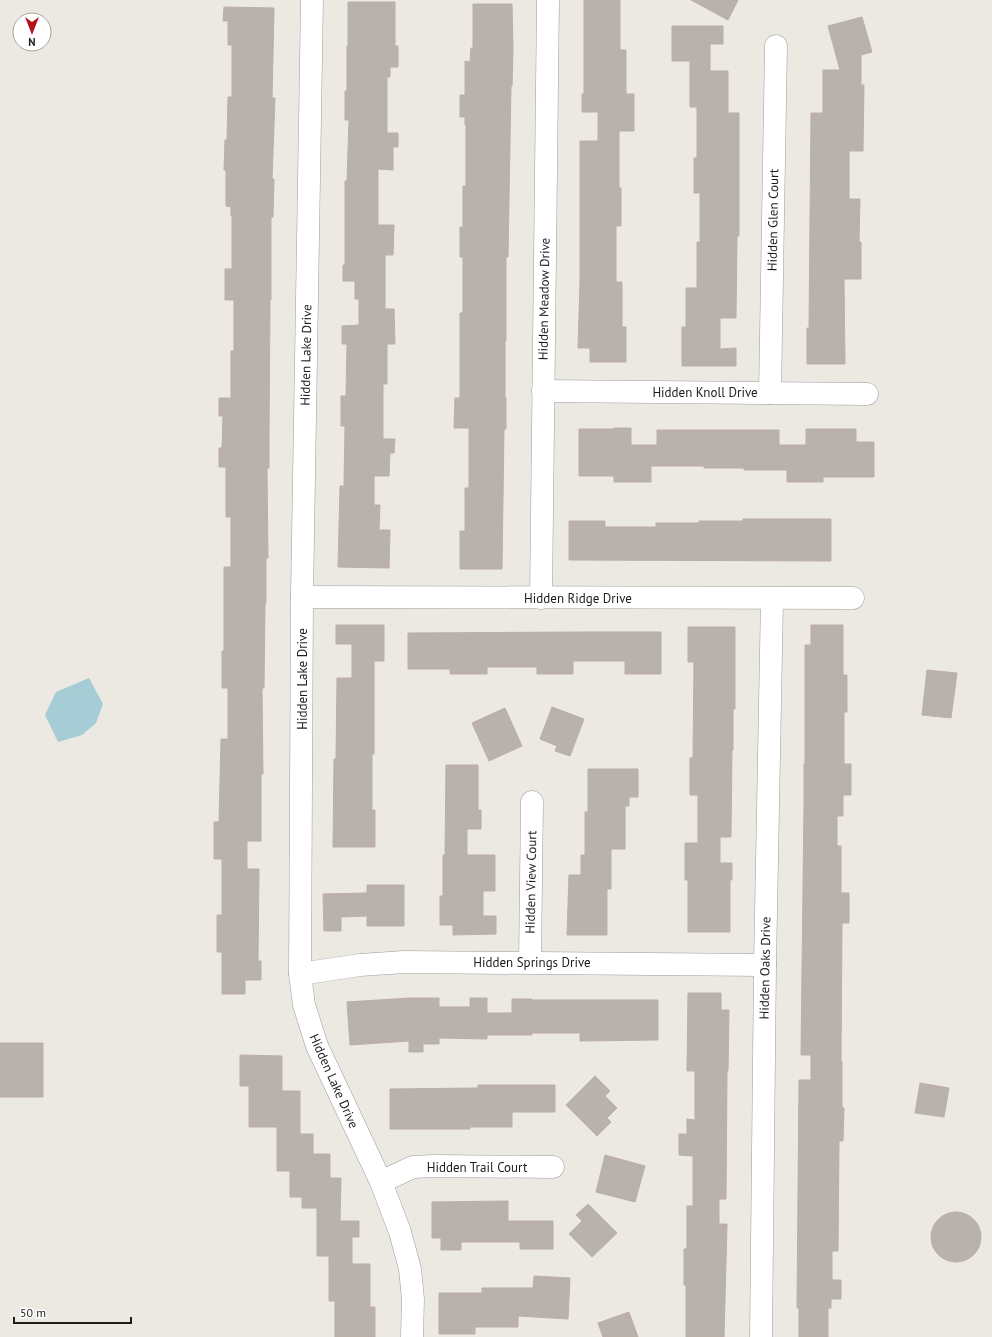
<svg xmlns="http://www.w3.org/2000/svg" width="992" height="1337" viewBox="0 0 992 1337" font-family="'PT Sans',sans-serif">
	<style>
		.water { fill: #a6cdd6 }
		.building { fill: #b9b1ac; stroke: #bcafa6 }
		.lines { fill: none; stroke-linecap: round; stroke-linejoin: round }
		.minor-casing { stroke: #9d9d9d; stroke-width: 23 }
		.minor { stroke: #fff; stroke-width: 22 }
		.labels { text-anchor: middle; dominant-baseline: central; stroke-width: 4; stroke-linejoin: round; paint-order: stroke }
		.street-label { font-size: 13px; fill: #1c1c1c; stroke: #fff }
	</style>
	<rect width="100%" height="100%" fill="#ece8e2"/>
	<!-- water -->
	<path class="water" d="M 89,678 L 103,704 L 96,723 L 82,735 L 58,742 L 45,715 L 56,692 Z"/>
	<!-- building -->
	<g class="building">
		<path d="M 584,0 L 620,0 L 620,50 L 626,50 L 626,94 L 634,94 L 634,131 L 619,131 L 619,188 L 621,188 L 621,226 L 616,226 L 616,282 L 622,282 L 622,327 L 626,327 L 626,362 L 590,362 L 590,348 L 578,348 L 580,282 L 580,141 L 598,141 L 598,112 L 582,112 L 582,94 L 584,94 Z"/>
		<path d="M 691,0 L 738,0 L 728,20 Z"/>
		<path d="M 348,2 L 395,2 L 395,46 L 398,46 L 398,67 L 390,67 L 390,77 L 387,77 L 387,133 L 398,133 L 398,147 L 393,147 L 393,170 L 378,169 L 378,225 L 394,225 L 393,255 L 385,255 L 385,309 L 394,309 L 395,344 L 387,344 L 387,384 L 383,384 L 383,439 L 395,439 L 394,453 L 390,453 L 389,476 L 374,476 L 374,505 L 380,505 L 379,530 L 390,530 L 389,568 L 338,567 L 340,486 L 344,486 L 345,426 L 341,426 L 341,396 L 346,396 L 347,344 L 342,344 L 342,326 L 359,325 L 359,299 L 355,299 L 355,281 L 343,281 L 343,265 L 345,265 L 345,181 L 347,181 L 349,120 L 345,120 L 345,91 L 347,91 L 347,46 L 348,46 Z"/>
		<path d="M 473,4 L 512,4 L 513,49 L 512,86 L 511,86 L 508,257 L 506,257 L 506,341 L 505,341 L 505,398 L 506,398 L 506,429 L 504,429 L 502,569 L 460,569 L 460,531 L 465,531 L 465,488 L 469,488 L 469,428 L 454,428 L 455,398 L 460,398 L 460,313 L 463,313 L 463,257 L 460,257 L 460,227 L 463,227 L 463,186 L 466,186 L 466,125 L 465,125 L 465,117 L 460,117 L 460,95 L 465,95 L 465,61 L 470,62 L 471,48 L 473,48 Z"/>
		<path d="M 224,7 L 274,8 L 272,98 L 275,98 L 272,179 L 274,179 L 273,217 L 271,217 L 271,300 L 270,300 L 269,437 L 269,468 L 267,468 L 268,558 L 266,558 L 266,603 L 265,603 L 264,688 L 262,688 L 263,774 L 261,774 L 261,841 L 247,841 L 247,869 L 259,869 L 258,961 L 261,961 L 261,980 L 245,980 L 245,994 L 222,994 L 222,952 L 217,952 L 217,915 L 222,915 L 222,859 L 214,859 L 214,822 L 219,822 L 221,739 L 228,739 L 228,688 L 222,688 L 222,651 L 224,651 L 224,567 L 231,567 L 231,517 L 226,517 L 226,467 L 219,467 L 219,448 L 222,448 L 223,416 L 219,416 L 219,398 L 231,398 L 231,351 L 234,351 L 234,300 L 225,300 L 225,269 L 232,269 L 232,216 L 231,216 L 231,207 L 226,206 L 226,170 L 224,170 L 225,140 L 227,140 L 228,97 L 232,97 L 232,45 L 228,45 L 228,21 L 223,21 Z"/>
		<path d="M 862,17 L 872,52 L 861,55 L 861,85 L 864,85 L 863,151 L 849,151 L 849,199 L 860,199 L 859,242 L 861,242 L 861,279 L 844,279 L 845,364 L 807,364 L 807,328 L 809,328 L 811,113 L 823,113 L 823,70 L 840,70 L 828,26 Z"/>
		<path d="M 672,26 L 723,26 L 723,44 L 710,44 L 710,71 L 728,71 L 728,113 L 739,113 L 739,236 L 737,236 L 736,318 L 720,318 L 720,349 L 736,348 L 736,366 L 682,366 L 682,327 L 686,327 L 686,288 L 697,288 L 697,242 L 700,242 L 700,193 L 694,193 L 694,158 L 697,158 L 697,107 L 690,107 L 690,61 L 672,61 Z"/>
		<path d="M 614,428 L 631,428 L 631,445 L 657,445 L 657,430 L 779,430 L 779,445 L 806,445 L 806,429 L 856,429 L 856,442 L 874,442 L 874,477 L 823,477 L 823,482 L 787,482 L 787,470 L 744,470 L 744,468 L 704,468 L 704,466 L 651,466 L 651,482 L 614,482 L 614,476 L 579,476 L 579,429 L 614,429 Z"/>
		<path d="M 743,519 L 831,519 L 831,561 L 569,560 L 569,521 L 605,521 L 605,527 L 656,527 L 656,523 L 699,523 L 699,521 L 743,521 Z"/>
		<path d="M 336,625 L 384,625 L 384,661 L 374,661 L 374,754 L 372,754 L 372,810 L 375,810 L 375,847 L 333,847 L 334,759 L 336,759 L 337,678 L 352,678 L 352,644 L 336,644 Z"/>
		<path d="M 811,625 L 843,625 L 843,675 L 847,675 L 847,712 L 844,712 L 844,764 L 851,764 L 851,795 L 843,795 L 843,816 L 837,816 L 837,846 L 841,846 L 841,893 L 849,893 L 849,923 L 842,923 L 841,1061 L 842,1061 L 842,1107 L 844,1108 L 843,1141 L 839,1141 L 838,1251 L 832,1251 L 832,1280 L 841,1280 L 841,1299 L 831,1299 L 831,1308 L 828,1308 L 828,1337 L 799,1337 L 799,1308 L 797,1308 L 799,1080 L 811,1080 L 811,1055 L 801,1055 L 804,803 L 804,764 L 805,764 L 805,645 L 811,645 Z"/>
		<path d="M 688,627 L 735,627 L 735,709 L 733,709 L 733,750 L 732,750 L 731,837 L 720,837 L 720,863 L 732,863 L 732,880 L 730,880 L 730,932 L 688,932 L 688,880 L 685,880 L 685,843 L 698,843 L 698,795 L 690,795 L 690,758 L 693,758 L 694,662 L 688,662 Z"/>
		<path d="M 581,632 L 661,632 L 661,674 L 625,674 L 625,661 L 573,661 L 573,674 L 537,674 L 537,667 L 487,667 L 487,674 L 450,674 L 450,669 L 408,669 L 408,633 Z"/>
		<path d="M 927,670 L 957,673 L 951,718 L 922,715 Z"/>
		<path d="M 552,707 L 584,719 L 570,756 L 555,751 L 557,746 L 540,739 Z"/>
		<path d="M 505,708 L 522,746 L 489,761 L 472,723 Z"/>
		<path d="M 446,765 L 478,765 L 478,810 L 481,810 L 481,829 L 467,829 L 467,855 L 495,855 L 495,891 L 483,891 L 483,916 L 496,916 L 496,934 L 453,935 L 453,925 L 440,925 L 440,896 L 443,896 L 443,855 L 445,855 Z"/>
		<path d="M 588,769 L 638,769 L 638,797 L 629,797 L 629,806 L 625,806 L 625,849 L 611,849 L 611,889 L 607,889 L 607,935 L 567,935 L 569,875 L 581,875 L 581,855 L 585,855 L 585,812 L 588,812 Z"/>
		<path d="M 367,885 L 404,885 L 404,926 L 367,926 L 367,916 L 341,917 L 341,931 L 324,931 L 323,894 L 367,893 Z"/>
		<path d="M 688,993 L 721,993 L 721,1010 L 729,1010 L 728,1071 L 727,1071 L 726,1199 L 719,1199 L 719,1224 L 727,1224 L 724,1337 L 686,1337 L 686,1285 L 684,1285 L 684,1249 L 687,1249 L 687,1206 L 693,1206 L 693,1156 L 679,1155 L 679,1134 L 687,1134 L 687,1119 L 695,1120 L 695,1071 L 687,1071 Z"/>
		<path d="M 409,998 L 439,998 L 439,1007 L 470,1007 L 470,998 L 487,998 L 487,1013 L 512,1013 L 512,999 L 532,999 L 532,1000 L 658,1000 L 658,1040 L 580,1041 L 580,1033 L 532,1033 L 532,1035 L 487,1035 L 487,1039 L 439,1038 L 439,1044 L 423,1044 L 423,1052 L 409,1052 L 409,1041 L 350,1045 L 347,1002 Z"/>
		<rect x="0" y="1043" width="43" height="54"/>
		<path d="M 240,1055 L 282,1056 L 282,1091 L 300,1091 L 300,1134 L 313,1134 L 313,1154 L 330,1154 L 330,1178 L 341,1178 L 340,1221 L 359,1221 L 359,1237 L 352,1237 L 352,1264 L 370,1264 L 370,1307 L 375,1307 L 375,1337 L 335,1337 L 335,1301 L 329,1301 L 329,1256 L 317,1256 L 317,1208 L 302,1208 L 302,1197 L 290,1197 L 290,1171 L 277,1171 L 277,1127 L 249,1127 L 249,1086 L 240,1086 Z"/>
		<path d="M 595,1076 L 610,1091 L 605,1096 L 617,1108 L 607,1118 L 611,1122 L 597,1136 L 566,1105 Z"/>
		<path d="M 920,1083 L 949,1088 L 944,1117 L 915,1113 Z"/>
		<path d="M 478,1085 L 555,1085 L 555,1112 L 512,1112 L 512,1127 L 470,1127 L 470,1129 L 390,1129 L 390,1089 L 478,1088 Z"/>
		<path d="M 605,1155 L 645,1166 L 635,1202 L 596,1192 Z"/>
		<path d="M 508,1201 L 508,1221 L 553,1221 L 553,1249 L 520,1249 L 520,1242 L 461,1242 L 461,1250 L 441,1250 L 441,1238 L 432,1238 L 432,1202 Z"/>
		<path d="M 588,1204 L 617,1233 L 592,1257 L 569,1234 L 582,1221 L 576,1215 Z"/>
		<circle cx="956" cy="1237" r="25"/>
		<path d="M 534,1276 L 570,1278 L 568,1319 L 518,1316 L 518,1327 L 475,1327 L 475,1334 L 439,1334 L 439,1293 L 482,1293 L 482,1288 L 533,1288 Z"/>
		<path d="M 629,1312 L 638,1337 L 603,1337 L 598,1323 Z"/>
	</g>
	<g class="lines">
		<!-- minor casing -->
		<g class="minor-casing">
			<g id="minor">
				<path d="M 312,0 L 302,597 L 300,974 L 304,1005 L 317,1046 L 381,1182 L 400,1232 L 410,1269 L 413,1299 L 412,1337"/>
				<path d="M 543,391 L 867,394"/>
				<path d="M 770,393 L 776,46"/>
				<path d="M 302,597 L 853,598"/>
				<path d="M 541,598 L 548,0"/>
				<path d="M 530,962 L 532,802"/>
				<path d="M 300,974 L 360,965 L 404,962 L 765,965"/>
				<path d="M 381,1182 L 413,1167 L 434,1166 L 553,1167"/>
				<path d="M 761,1337 L 765,965 L 772,599"/>
			</g>
		</g>
		<!-- minor -->
		<use href="#minor" class="minor"/>
	</g>
	<g class="labels">
		<!-- street labels -->
		<g class="street-label">
			<text transform="translate(773 220) rotate(-89)">Hidden Glen Court</text>
			<text transform="translate(544 299) rotate(-89)">Hidden Meadow Drive</text>
			<text transform="translate(306 355) rotate(-89)">Hidden Lake Drive</text>
			<text x="705" y="392">Hidden Knoll Drive</text>
			<text x="578" y="598">Hidden Ridge Drive</text>
			<text transform="translate(302 679) rotate(-90)">Hidden Lake Drive</text>
			<text transform="translate(531 882) rotate(-89)">Hidden View Court</text>
			<text x="532" y="962">Hidden Springs Drive</text>
			<text transform="translate(765 968) rotate(-89)">Hidden Oaks Drive</text>
			<text transform="translate(334 1081) rotate(66)">Hidden Lake Drive</text>
			<text x="477" y="1167">Hidden Trail Court</text>
		</g>
	</g>
	<!-- north arrow -->
	<g transform="translate(32 32) rotate(180)"><circle r="19" fill="#ffffff" stroke="#a4a4a4"/>
	<path d="M0-3L7 15L0 10L-7 15Z" fill="#b3141c"/>
	<text y="-6" font-size="11" font-weight="bold" text-anchor="middle" fill="#1c1c1c">N</text>
	</g>
	<!-- scale -->
	<path d="M14 1317v6h117v-6" fill="none" stroke="#1c1c1c" stroke-width="2"/>
	<text x="20" y="1317" font-size="12" fill="#1c1c1c" stroke="#ffffff" stroke-width="3" paint-order="stroke">50 m</text>
</svg>
